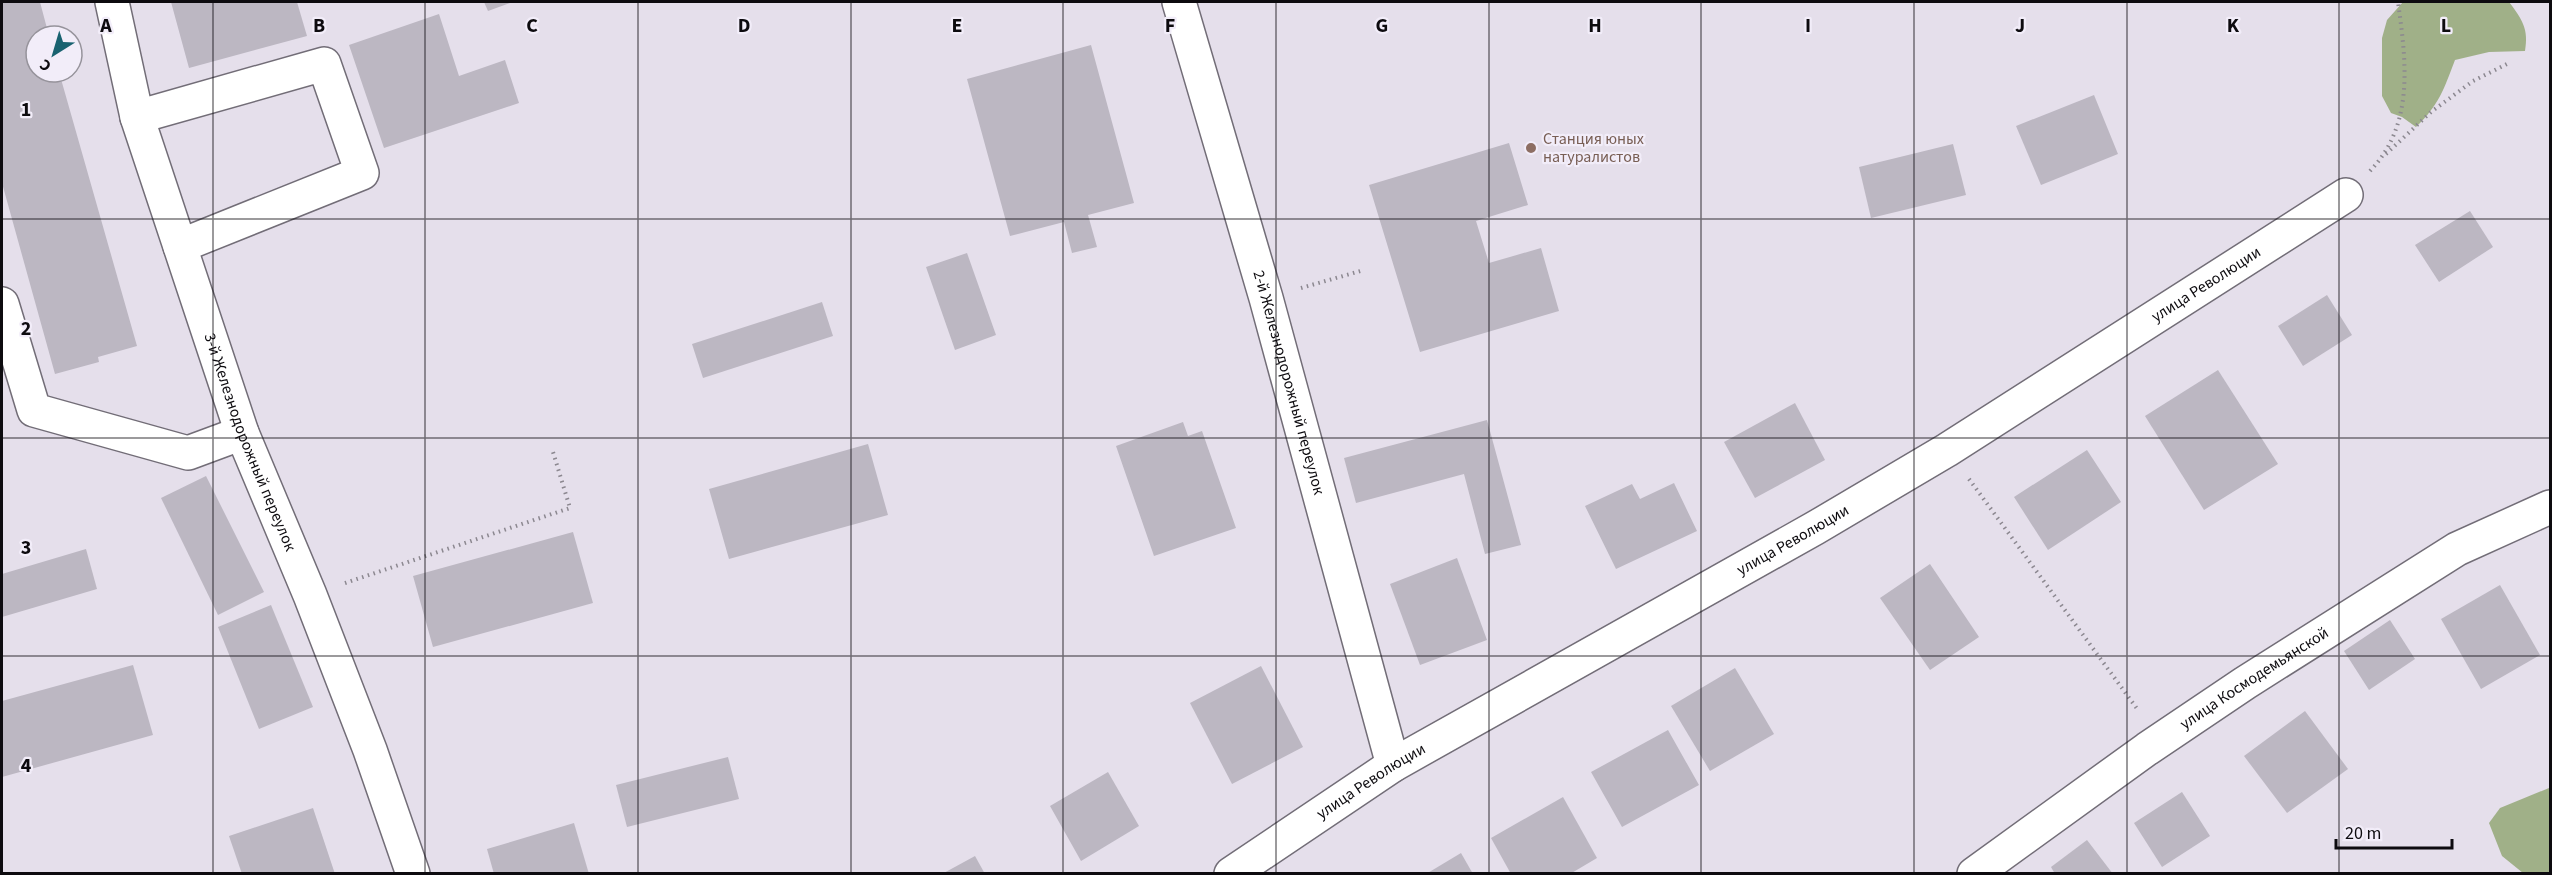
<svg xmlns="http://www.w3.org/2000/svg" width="2552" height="875" viewBox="0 0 2552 875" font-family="'Source Sans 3',sans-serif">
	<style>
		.forest { fill: #a0b088 }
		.building { fill: #bcb7c2 }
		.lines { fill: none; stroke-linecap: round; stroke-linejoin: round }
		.minor-casing { stroke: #726d77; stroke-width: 36 }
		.path { stroke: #8c8890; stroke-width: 4; stroke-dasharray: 1.5 4.5; stroke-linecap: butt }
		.minor { stroke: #fff; stroke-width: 33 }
		.grid { fill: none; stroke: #0d0b0f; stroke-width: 1.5; stroke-opacity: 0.55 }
		.education-dot { fill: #8d6e63; stroke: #f2edf9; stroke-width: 2 }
		.labels { text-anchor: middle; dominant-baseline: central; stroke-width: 4.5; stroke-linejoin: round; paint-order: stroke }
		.education-label { font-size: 16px; fill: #785e54; stroke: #f2edf9; text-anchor: start }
		.street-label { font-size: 16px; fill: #0d0b0f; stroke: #f2edf9 }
		.grid-label { font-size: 20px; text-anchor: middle; font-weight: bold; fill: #0d0b0f; stroke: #f2edf9; stroke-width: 4.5; stroke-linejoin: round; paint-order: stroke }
	</style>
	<rect width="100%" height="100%" fill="#e5dfeb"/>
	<!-- forest -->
	<g class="forest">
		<path d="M 2403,2 L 2509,2 C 2522,19 2529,29 2525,51 L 2489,52 L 2455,60 C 2444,89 2439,105 2416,127 L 2402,117 L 2391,113 L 2382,96 L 2382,38 L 2387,20 Z"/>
		<path d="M 2549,788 L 2550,789 L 2550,873 L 2523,873 L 2502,856 L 2489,823 L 2500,808 Z"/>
	</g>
	<!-- building -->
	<g class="building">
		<path d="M 2,2 L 40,2 L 49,36 L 36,36 L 36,72 L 59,72 L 137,346 L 98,357 L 99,362 L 55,374 L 2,183 Z"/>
		<path d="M 171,2 L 297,2 L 307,36 L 189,68 Z"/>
		<path d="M 484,2 L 513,2 L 488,11 Z"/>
		<path d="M 439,14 L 459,76 L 505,60 L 519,103 L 384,148 L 349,45 Z"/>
		<path d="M 1091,45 L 1134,203 L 1088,215 L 1097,247 L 1072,253 L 1064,222 L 1010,236 L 967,79 Z"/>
		<path d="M 2094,95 L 2118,154 L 2041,185 L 2016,126 Z"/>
		<path d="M 1509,143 L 1528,205 L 1476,221 L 1489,263 L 1541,248 L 1559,311 L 1420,352 L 1369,185 Z"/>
		<path d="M 1953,144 L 1966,195 L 1871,218 L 1859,167 Z"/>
		<path d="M 2470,211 L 2493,247 L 2439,282 L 2415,245 Z"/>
		<path d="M 967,253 L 996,335 L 955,350 L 926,267 Z"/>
		<path d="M 2327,295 L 2352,335 L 2303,366 L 2278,326 Z"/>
		<path d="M 822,302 L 833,336 L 703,378 L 692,344 Z"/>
		<path d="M 2218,370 L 2278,464 L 2204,510 L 2145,416 Z"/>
		<path d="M 1795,403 L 1825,460 L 1755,498 L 1724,442 Z"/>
		<path d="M 1487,420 L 1521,545 L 1485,554 L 1464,474 L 1356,503 L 1344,458 Z"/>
		<path d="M 1183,422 L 1188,436 L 1202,431 L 1236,528 L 1154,556 L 1116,446 Z"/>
		<path d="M 868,444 L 888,515 L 729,559 L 709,489 Z"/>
		<path d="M 2087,450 L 2121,502 L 2048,550 L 2014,497 Z"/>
		<path d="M 206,476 L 264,592 L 218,615 L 161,498 Z"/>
		<path d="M 1674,483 L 1697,531 L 1616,569 L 1585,506 L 1632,484 L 1640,499 Z"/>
		<path d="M 573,532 L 593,603 L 433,647 L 413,576 Z"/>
		<path d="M 86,549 L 97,589 L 2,617 L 2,574 Z"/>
		<path d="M 1457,558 L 1487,640 L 1420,665 L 1390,584 Z"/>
		<path d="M 1930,564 L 1979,637 L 1930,670 L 1880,598 Z"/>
		<path d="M 2500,585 L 2540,655 L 2481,689 L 2441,619 Z"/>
		<path d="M 271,605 L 313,707 L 259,729 L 218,627 Z"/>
		<path d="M 2390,620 L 2415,659 L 2369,690 L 2344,651 Z"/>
		<path d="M 133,665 L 153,735 L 2,777 L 2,701 Z"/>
		<path d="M 1261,666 L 1303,747 L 1232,784 L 1190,703 Z"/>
		<path d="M 1735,668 L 1774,734 L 1710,771 L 1671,706 Z"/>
		<path d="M 2305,711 L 2348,769 L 2287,813 L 2244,756 Z"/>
		<path d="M 1668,730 L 1699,785 L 1622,827 L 1591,772 Z"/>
		<path d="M 728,757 L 739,799 L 627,827 L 616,785 Z"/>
		<path d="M 1108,772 L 1139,826 L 1081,861 L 1050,806 Z"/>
		<path d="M 2182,792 L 2210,836 L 2162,867 L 2134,823 Z"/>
		<path d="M 1563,797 L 1597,858 L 1570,874 L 1511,874 L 1491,838 Z"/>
		<path d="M 313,808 L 335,874 L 242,874 L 229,836 Z"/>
		<path d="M 574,823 L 589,874 L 494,874 L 487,849 Z"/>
		<path d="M 2087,840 L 2113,874 L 2055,874 L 2051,867 Z"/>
		<path d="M 1461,853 L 1473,874 L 1426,874 Z"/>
		<path d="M 975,856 L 985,874 L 942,874 Z"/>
	</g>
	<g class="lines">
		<!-- minor casing -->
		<g class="minor-casing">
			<g id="minor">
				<path id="s1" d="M 112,2 L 137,117 L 242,433 L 310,595 L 370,750 L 413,874"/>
				<path id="s2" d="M 1179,2 L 1266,298 L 1393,765"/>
				<path d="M 137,117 L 324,64 L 362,173 L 180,246"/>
				<path d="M 2,304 L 34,410 L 188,453 L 242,433"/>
				<path id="s3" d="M 1231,874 L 1393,765 L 1815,528 L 1947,450 L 2346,195"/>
				<path id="s4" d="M 1974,874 L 2147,749 L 2245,683 L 2457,549 L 2550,507"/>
			</g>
		</g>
		<!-- path -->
		<g class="path">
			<path d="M 2386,154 L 2431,112 L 2473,81 L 2509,63"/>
			<path d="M 2370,171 C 2415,124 2406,61 2398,2"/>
			<path d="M 1301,288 L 1364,270"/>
			<path d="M 1969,479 L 2138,710"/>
			<path d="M 345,583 L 570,508 L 553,452"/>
		</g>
		<!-- minor -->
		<use href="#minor" class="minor"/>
	</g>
	<!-- grid -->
	<path class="grid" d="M 213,2 L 213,874M 425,2 L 425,874M 638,2 L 638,874M 851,2 L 851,874M 1063,2 L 1063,874M 1276,2 L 1276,874M 1489,2 L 1489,874M 1701,2 L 1701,874M 1914,2 L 1914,874M 2127,2 L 2127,874M 2339,2 L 2339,874M 2,219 L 2550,219M 2,438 L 2550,438M 2,656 L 2550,656"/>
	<!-- markers -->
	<circle class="education-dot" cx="1531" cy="148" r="6"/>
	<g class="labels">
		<!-- education labels -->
		<g class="education-label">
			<text x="1543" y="139">Станция юных<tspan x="1543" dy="18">натуралистов</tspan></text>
		</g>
		<!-- street labels -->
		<g class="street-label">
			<text stroke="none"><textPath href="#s3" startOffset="1140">улица Революции</textPath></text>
			<text stroke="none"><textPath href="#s2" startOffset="396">2-й Железнодорожный переулок</textPath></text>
			<text stroke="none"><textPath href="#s1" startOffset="462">3-й Железнодорожный переулок</textPath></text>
			<text stroke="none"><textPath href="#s3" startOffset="654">улица Революции</textPath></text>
			<text stroke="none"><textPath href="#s4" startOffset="342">улица Космодемьянской</textPath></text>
			<text stroke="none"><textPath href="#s3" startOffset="168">улица Революции</textPath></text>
		</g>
	</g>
	<g class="grid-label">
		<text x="106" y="32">A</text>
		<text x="319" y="32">B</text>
		<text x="532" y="32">C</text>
		<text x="744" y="32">D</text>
		<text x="957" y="32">E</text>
		<text x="1170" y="32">F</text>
		<text x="1382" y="32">G</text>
		<text x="1595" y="32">H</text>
		<text x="1808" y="32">I</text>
		<text x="2020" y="32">J</text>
		<text x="2233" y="32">K</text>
		<text x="2446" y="32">L</text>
		<text x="26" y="116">1</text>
		<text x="26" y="335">2</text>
		<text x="26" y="554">3</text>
		<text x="26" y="772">4</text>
	</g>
	<!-- border -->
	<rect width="2552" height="875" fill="none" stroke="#0d0b0f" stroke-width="6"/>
	<!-- north arrow -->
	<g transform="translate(54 54) rotate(217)"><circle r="28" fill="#f2edf9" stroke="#96939b" stroke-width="1.5"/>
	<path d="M0-4.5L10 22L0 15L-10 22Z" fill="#196270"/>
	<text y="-9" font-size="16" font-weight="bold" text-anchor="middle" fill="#0d0b0f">С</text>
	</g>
	<!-- scale -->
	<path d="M2336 839v9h116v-9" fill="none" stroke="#0d0b0f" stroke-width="3"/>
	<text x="2345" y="839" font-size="18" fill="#0d0b0f" stroke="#f2edf9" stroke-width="4.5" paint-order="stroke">20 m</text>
</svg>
